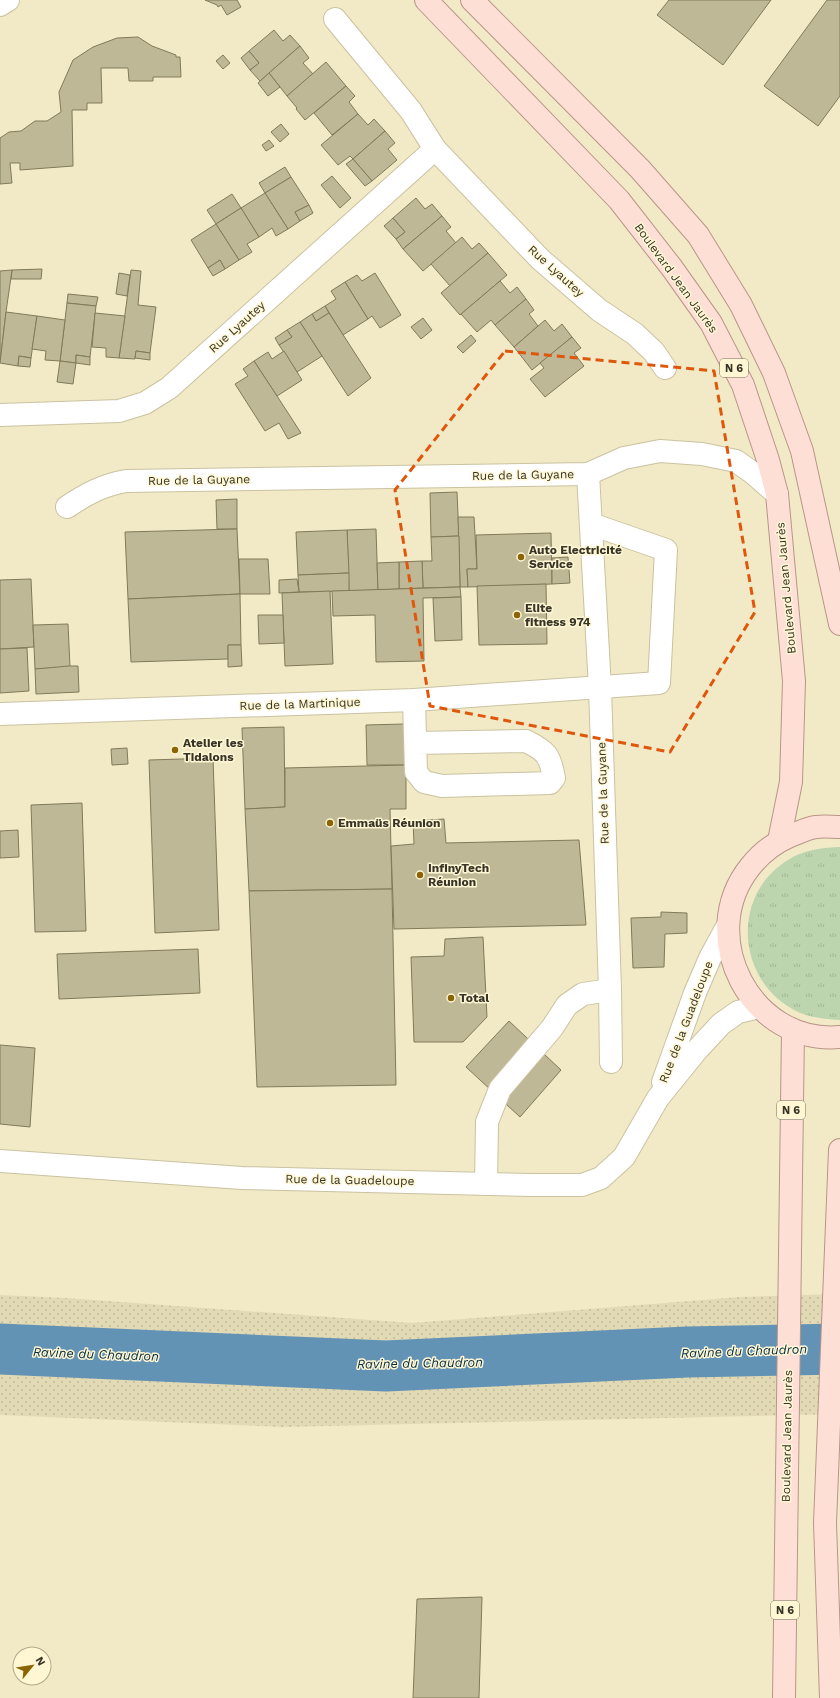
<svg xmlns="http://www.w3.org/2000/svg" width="840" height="1698" viewBox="0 0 840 1698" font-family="'Work Sans',sans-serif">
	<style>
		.grass { fill: url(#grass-tufts) }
		.sand { fill: url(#sand-dots) }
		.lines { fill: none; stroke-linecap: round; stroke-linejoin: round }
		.river { stroke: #6293b4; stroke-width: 51 }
		.building { fill: #bfb896; stroke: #817a5a }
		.minor-casing { stroke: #cac2a0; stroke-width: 24 }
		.major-casing { stroke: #b89587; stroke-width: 24 }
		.minor { stroke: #fff; stroke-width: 22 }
		.major { stroke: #fedfd6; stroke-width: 22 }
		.marked { fill: none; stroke: #df570d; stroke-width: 3; stroke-dasharray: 8 5; stroke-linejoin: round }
		.poi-dot { fill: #8b6404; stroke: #fff7d4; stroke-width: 1.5 }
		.labels { text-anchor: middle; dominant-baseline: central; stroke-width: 3; stroke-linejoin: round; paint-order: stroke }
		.shield { fill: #fff7d4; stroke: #736e5b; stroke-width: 1 }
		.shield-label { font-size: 11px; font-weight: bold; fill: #373427 }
		.street-label { font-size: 12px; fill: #373427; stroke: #fff7d4 }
		.poi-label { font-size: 12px; font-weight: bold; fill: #373427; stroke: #fff7d4; text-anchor: start }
		.water-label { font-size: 13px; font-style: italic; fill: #032d44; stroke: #fff7d4 }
	</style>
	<defs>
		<pattern id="grass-tufts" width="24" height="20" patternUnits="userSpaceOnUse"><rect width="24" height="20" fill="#bdd5ae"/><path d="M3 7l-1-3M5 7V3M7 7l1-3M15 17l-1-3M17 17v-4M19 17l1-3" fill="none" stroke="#a3b796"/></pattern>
		<pattern id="sand-dots" width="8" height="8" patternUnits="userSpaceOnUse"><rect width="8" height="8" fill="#e2d9b5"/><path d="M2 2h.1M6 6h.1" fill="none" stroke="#c2bb9c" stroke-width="1.8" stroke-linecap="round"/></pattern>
	</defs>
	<rect width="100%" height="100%" fill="#f2eac7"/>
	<!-- grass -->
	<path class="grass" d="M 837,847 L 840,847 L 840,1020 C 826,1019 811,1018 798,1012 C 737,983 729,896 788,860 C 803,850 820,848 837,847 Z"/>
	<!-- sand -->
	<path class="sand" d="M 840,1294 L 840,1414 L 284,1427 L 0,1415 L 0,1295 L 66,1298 L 412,1323 L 740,1297 Z"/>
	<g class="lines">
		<!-- river -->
		<path class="river" d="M 0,1349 L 386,1366 L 687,1352 L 840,1349"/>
	</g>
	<!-- building -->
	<g class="building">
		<path d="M 205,0 L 237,0 L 241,7 L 227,15 L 221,5 L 218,7 L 217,5 Z"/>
		<path d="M 669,0 L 771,0 L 723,65 L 657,15 Z"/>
		<path d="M 827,0 L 840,0 L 840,96 L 818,126 L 764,86 Z"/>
		<path d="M 274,30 L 283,41 L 290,35 L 300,46 L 260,81 L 250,70 L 259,63 L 249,51 Z"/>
		<path d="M 138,37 L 152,46 L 176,55 L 176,57 L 180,57 L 181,77 L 153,77 L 153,81 L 129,81 L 128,68 L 101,68 L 102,103 L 87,103 L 87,110 L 72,110 L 73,166 L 20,170 L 20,163 L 10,163 L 12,183 L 0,184 L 0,138 L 9,132 L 21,131 L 35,121 L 47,121 L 61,112 L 59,92 L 73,60 L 93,47 L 117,38 Z"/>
		<path d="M 300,46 L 309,58 L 303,63 L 313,74 L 287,96 L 269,73 Z"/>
		<path d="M 249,51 L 259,63 L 250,70 L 241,58 Z"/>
		<path d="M 223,55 L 230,63 L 223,69 L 216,61 Z"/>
		<path d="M 326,62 L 346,86 L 305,120 L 296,109 L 297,108 L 287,96 Z"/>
		<path d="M 269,73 L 280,87 L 268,96 L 258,83 Z"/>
		<path d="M 346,86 L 355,96 L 349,102 L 358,114 L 332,135 L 314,113 Z"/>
		<path d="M 358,114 L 368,125 L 374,119 L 385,131 L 353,159 L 350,156 L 338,165 L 321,145 Z"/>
		<path d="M 281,124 L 289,134 L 280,142 L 271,132 Z"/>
		<path d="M 385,131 L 395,143 L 388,149 L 397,160 L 372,181 L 353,159 Z"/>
		<path d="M 269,140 L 274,146 L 266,151 L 262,145 Z"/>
		<path d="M 353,159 L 372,181 L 365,186 L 346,164 Z"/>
		<path d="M 285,167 L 291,177 L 265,193 L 259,183 Z"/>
		<path d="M 332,176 L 351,198 L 340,208 L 321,185 Z"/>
		<path d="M 291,177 L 309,205 L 295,212 L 300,221 L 288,229 L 265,193 Z"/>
		<path d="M 265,193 L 288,229 L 276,236 L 272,228 L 259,237 L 241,208 Z"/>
		<path d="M 232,194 L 241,208 L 216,224 L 207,210 Z"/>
		<path d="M 416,198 L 425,209 L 432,204 L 442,216 L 403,249 L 396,239 L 405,232 L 393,218 Z"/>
		<path d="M 309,205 L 313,213 L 300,221 L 295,212 Z"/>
		<path d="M 241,208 L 259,237 L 247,244 L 252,252 L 239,260 L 216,224 Z"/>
		<path d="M 442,216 L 451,227 L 446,231 L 456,243 L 423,271 L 403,249 Z"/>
		<path d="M 393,218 L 405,232 L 396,239 L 384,226 Z"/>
		<path d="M 216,224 L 239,260 L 225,269 L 220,260 L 208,268 L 191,240 Z"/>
		<path d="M 462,237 L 472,249 L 479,243 L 488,253 L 450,286 L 431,264 Z"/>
		<path d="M 488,253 L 507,275 L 460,315 L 441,293 Z"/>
		<path d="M 220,260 L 225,269 L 213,276 L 208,268 Z"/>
		<path d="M 42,269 L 41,279 L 11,279 L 12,270 Z"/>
		<path d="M 12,270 L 6,312 L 0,363 L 0,271 Z"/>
		<path d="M 131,270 L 141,271 L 138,305 L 156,307 L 150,353 L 136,351 L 135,359 L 119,358 Z"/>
		<path d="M 119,273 L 130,275 L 127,296 L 116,294 Z"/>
		<path d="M 375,273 L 401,315 L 380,328 L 372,316 L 368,319 L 345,282 L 357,275 L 362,281 Z"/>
		<path d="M 500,281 L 510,293 L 517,287 L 526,299 L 495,325 L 491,320 L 477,332 L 461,314 Z"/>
		<path d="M 345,282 L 368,319 L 343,335 L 325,306 L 336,299 L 331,291 Z"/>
		<path d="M 68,294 L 98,297 L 96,306 L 67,303 Z"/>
		<path d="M 526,299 L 534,310 L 529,314 L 538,326 L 514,347 L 495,325 Z"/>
		<path d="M 67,303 L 96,306 L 90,357 L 76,355 L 76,363 L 60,361 Z"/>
		<path d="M 325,306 L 329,313 L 316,321 L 312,314 Z"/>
		<path d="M 6,312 L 37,316 L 31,358 L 19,356 L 18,366 L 0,363 Z"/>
		<path d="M 95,313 L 125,316 L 119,358 L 106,357 L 106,348 L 92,347 Z"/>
		<path d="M 329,313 L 371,378 L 348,396 L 300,322 L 312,314 L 316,321 Z"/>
		<path d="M 37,316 L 65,320 L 60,361 L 45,360 L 46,351 L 32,349 Z"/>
		<path d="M 423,318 L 432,330 L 421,339 L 411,327 Z"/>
		<path d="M 545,320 L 554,331 L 562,324 L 572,337 L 532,370 L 514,347 Z"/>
		<path d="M 300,322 L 322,356 L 297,372 L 279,345 L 292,337 L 287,330 Z"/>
		<path d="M 287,330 L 292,337 L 279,345 L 275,338 Z"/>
		<path d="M 471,335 L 476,341 L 463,353 L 457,347 Z"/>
		<path d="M 572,337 L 581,348 L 574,353 L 584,366 L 545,397 L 530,379 L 544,368 L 540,363 Z"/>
		<path d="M 136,351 L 150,353 L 150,360 L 135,358 Z"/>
		<path d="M 284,351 L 302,380 L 277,396 L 254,361 L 268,352 L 272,359 Z"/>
		<path d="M 76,355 L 90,357 L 90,365 L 76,363 Z"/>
		<path d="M 19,356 L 31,358 L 30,367 L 18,366 Z"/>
		<path d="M 60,361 L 76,363 L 73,384 L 57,382 Z"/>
		<path d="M 254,361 L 277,396 L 301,433 L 288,439 L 279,423 L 265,431 L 235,384 L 248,376 L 243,369 Z"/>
		<path d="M 457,492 L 459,536 L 431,537 L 430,493 Z"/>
		<path d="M 237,499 L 237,529 L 217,529 L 216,500 Z"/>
		<path d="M 458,517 L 474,517 L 477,569 L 467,569 L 468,587 L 460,587 Z"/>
		<path d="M 237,529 L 240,594 L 128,599 L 125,532 Z"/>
		<path d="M 376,529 L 378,590 L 349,591 L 347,530 Z"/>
		<path d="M 347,530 L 349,573 L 298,575 L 296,532 Z"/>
		<path d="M 551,533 L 552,584 L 468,587 L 467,569 L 477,569 L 476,535 Z"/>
		<path d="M 459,536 L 460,587 L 423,588 L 422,561 L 432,561 L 431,537 Z"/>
		<path d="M 568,557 L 570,583 L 552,584 L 552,558 Z"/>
		<path d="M 239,559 L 268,559 L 270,594 L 240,594 Z"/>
		<path d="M 422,561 L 423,588 L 399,589 L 399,562 Z"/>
		<path d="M 399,562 L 399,589 L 378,590 L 377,563 Z"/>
		<path d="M 349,573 L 349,591 L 299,592 L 298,575 Z"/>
		<path d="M 31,579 L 34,647 L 0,649 L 0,580 Z"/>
		<path d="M 297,579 L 299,592 L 279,593 L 279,580 Z"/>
		<path d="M 546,584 L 547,644 L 479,645 L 477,586 Z"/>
		<path d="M 460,587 L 461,597 L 423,598 L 424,661 L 376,662 L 375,615 L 333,616 L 332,591 Z"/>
		<path d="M 330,591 L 333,664 L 285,666 L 282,593 Z"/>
		<path d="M 240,594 L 241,645 L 228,645 L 228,659 L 131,662 L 128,599 Z"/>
		<path d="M 461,597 L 462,640 L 435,641 L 433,598 Z"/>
		<path d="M 258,615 L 283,615 L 284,643 L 259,644 Z"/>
		<path d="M 68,624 L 70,667 L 35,669 L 33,625 Z"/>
		<path d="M 228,645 L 241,645 L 242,666 L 228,667 Z"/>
		<path d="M 27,648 L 29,691 L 0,693 L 0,649 Z"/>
		<path d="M 69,666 L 78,666 L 79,692 L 36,694 L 35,669 Z"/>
		<path d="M 404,724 L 406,765 L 367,765 L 366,725 Z"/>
		<path d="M 284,727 L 285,807 L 245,809 L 242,728 Z"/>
		<path d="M 127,748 L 128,764 L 112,765 L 111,749 Z"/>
		<path d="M 213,758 L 219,930 L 155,933 L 149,760 Z"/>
		<path d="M 406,765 L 406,809 L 390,809 L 392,889 L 249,891 L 245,809 L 285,807 L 285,768 Z"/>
		<path d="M 82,803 L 86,931 L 35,932 L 31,805 Z"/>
		<path d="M 444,819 L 446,843 L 579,840 L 586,925 L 394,929 L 391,846 L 414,844 L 413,821 Z"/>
		<path d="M 18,830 L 19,857 L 0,858 L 0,831 Z"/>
		<path d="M 392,889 L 396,1085 L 257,1087 L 249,891 Z"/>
		<path d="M 661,912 L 687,913 L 687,933 L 665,934 L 664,967 L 633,968 L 631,918 L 661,917 Z"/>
		<path d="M 483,937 L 487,1017 L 463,1042 L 414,1042 L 411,957 L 444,956 L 445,939 Z"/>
		<path d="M 198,949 L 200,993 L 59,999 L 57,954 Z"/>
		<path d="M 509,1021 L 561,1070 L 520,1117 L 466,1067 Z"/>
		<path d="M 0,1045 L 35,1048 L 30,1127 L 0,1124 Z"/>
		<path d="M 482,1597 L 479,1698 L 413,1698 L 417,1599 Z"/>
	</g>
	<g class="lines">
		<!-- minor casing -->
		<g class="minor-casing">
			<g id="minor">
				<path d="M 0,5 L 8,0"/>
				<path d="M 335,19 L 411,111 L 435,149 L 540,259 L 599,310 L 635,334 L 654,352 L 665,368"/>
				<path d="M 0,415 L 119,411 L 145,403 L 169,388 L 435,149"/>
				<path d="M 588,474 L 600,688 L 610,990 L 611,1062"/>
				<path d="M 67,507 C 86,494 103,485 126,481 L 588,474 L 624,458 L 660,451 L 702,454 L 736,461 L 753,473 L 777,494"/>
				<path d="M 414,700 L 416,772 L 424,782 L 442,786 L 550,783 L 554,778 C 550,755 546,751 526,741 L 416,743"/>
				<path d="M 0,714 L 414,700 L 659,683 L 666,550 L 591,524"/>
				<path d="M 663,1082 L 695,993 L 710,958 L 728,925"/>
				<path d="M 0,1161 L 242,1178 L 530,1185 L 582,1185 L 601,1178 L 624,1157 L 658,1098 L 696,1051 L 721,1024 L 738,1012 L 759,1007"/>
				<path d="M 486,1184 L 487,1122 L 500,1089 L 552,1028 L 567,1005 L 583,994 L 610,990"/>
			</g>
		</g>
		<!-- major casing -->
		<g class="major-casing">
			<g id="major">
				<path d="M 426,0 L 619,200 L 672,268 L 711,323 L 743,385 L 768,460 L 777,494 L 794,681 L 791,782 L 779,841"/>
				<path d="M 472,0 L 640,169 L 698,235 L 741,305 L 774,373 L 802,451 L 840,624"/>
				<path d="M 840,827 C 832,827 824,826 816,827 C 807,828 798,833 790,836 C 774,843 761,853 750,867 C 695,936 751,1045 840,1037"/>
				<path d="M 784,1698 L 793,1030"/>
				<path d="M 831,1698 L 825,1523 L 840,1150"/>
			</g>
		</g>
		<!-- minor -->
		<use href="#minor" class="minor"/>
		<!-- major -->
		<use href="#major" class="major"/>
	</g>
	<!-- marked area -->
	<path class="marked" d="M 505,351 L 714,371 L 755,612 L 670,752 L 430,706 L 395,490 Z"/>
	<!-- markers -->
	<g class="poi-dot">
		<circle cx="521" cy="557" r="4"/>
		<circle cx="517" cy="615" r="4"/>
		<circle cx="175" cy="750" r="4"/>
		<circle cx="330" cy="823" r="4"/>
		<circle cx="420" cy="875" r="4"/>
		<circle cx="451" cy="998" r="4"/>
	</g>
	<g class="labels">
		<!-- shield labels -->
		<g class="shield">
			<rect x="720" y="359" width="28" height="18" rx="3"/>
			<rect x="777" y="1101" width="28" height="18" rx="3"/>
			<rect x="771" y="1601" width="28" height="18" rx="3"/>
		</g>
		<g class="shield-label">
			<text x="734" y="368">N 6</text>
			<text x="791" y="1110">N 6</text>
			<text x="785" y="1610">N 6</text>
		</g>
		<!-- street labels -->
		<g class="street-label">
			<text transform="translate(556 271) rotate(42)">Rue Lyautey</text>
			<text transform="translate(676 278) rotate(54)">Boulevard Jean Jaurès</text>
			<text transform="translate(237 327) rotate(-42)">Rue Lyautey</text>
			<text transform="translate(523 475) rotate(-1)">Rue de la Guyane</text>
			<text transform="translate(199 480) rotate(-1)">Rue de la Guyane</text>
			<text transform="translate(786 588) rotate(-95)">Boulevard Jean Jaurès</text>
			<text transform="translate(300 704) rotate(-2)">Rue de la Martinique</text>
			<text transform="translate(603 793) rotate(-92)">Rue de la Guyane</text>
			<text transform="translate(686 1022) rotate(-69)">Rue de la Guadeloupe</text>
			<text transform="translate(350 1180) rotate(1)">Rue de la Guadeloupe</text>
			<text transform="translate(787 1436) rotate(-89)">Boulevard Jean Jaurès</text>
		</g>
		<!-- poi labels -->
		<g class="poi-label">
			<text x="529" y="550">Auto Electricité<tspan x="529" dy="14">Service</tspan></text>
			<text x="525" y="608">Elite<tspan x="525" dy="14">fitness 974</tspan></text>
			<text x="183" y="743">Atelier les<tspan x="183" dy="14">Tidalons</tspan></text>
			<text x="338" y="823">Emmaüs Réunion</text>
			<text x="428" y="868">InfinyTech<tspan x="428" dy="14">Réunion</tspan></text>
			<text x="459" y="998">Total</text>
		</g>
		<!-- water labels -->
		<g class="water-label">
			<text transform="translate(744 1351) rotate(-2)">Ravine du Chaudron</text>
			<text transform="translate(96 1354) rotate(2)">Ravine du Chaudron</text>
			<text transform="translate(420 1363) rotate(-1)">Ravine du Chaudron</text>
		</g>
	</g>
	<!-- north arrow -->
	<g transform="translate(32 1666) rotate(60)"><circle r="19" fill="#fff7d4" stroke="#afa98f"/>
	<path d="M0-3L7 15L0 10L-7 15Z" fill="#8b6404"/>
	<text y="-6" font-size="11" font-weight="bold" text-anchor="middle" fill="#373427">N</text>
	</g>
</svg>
